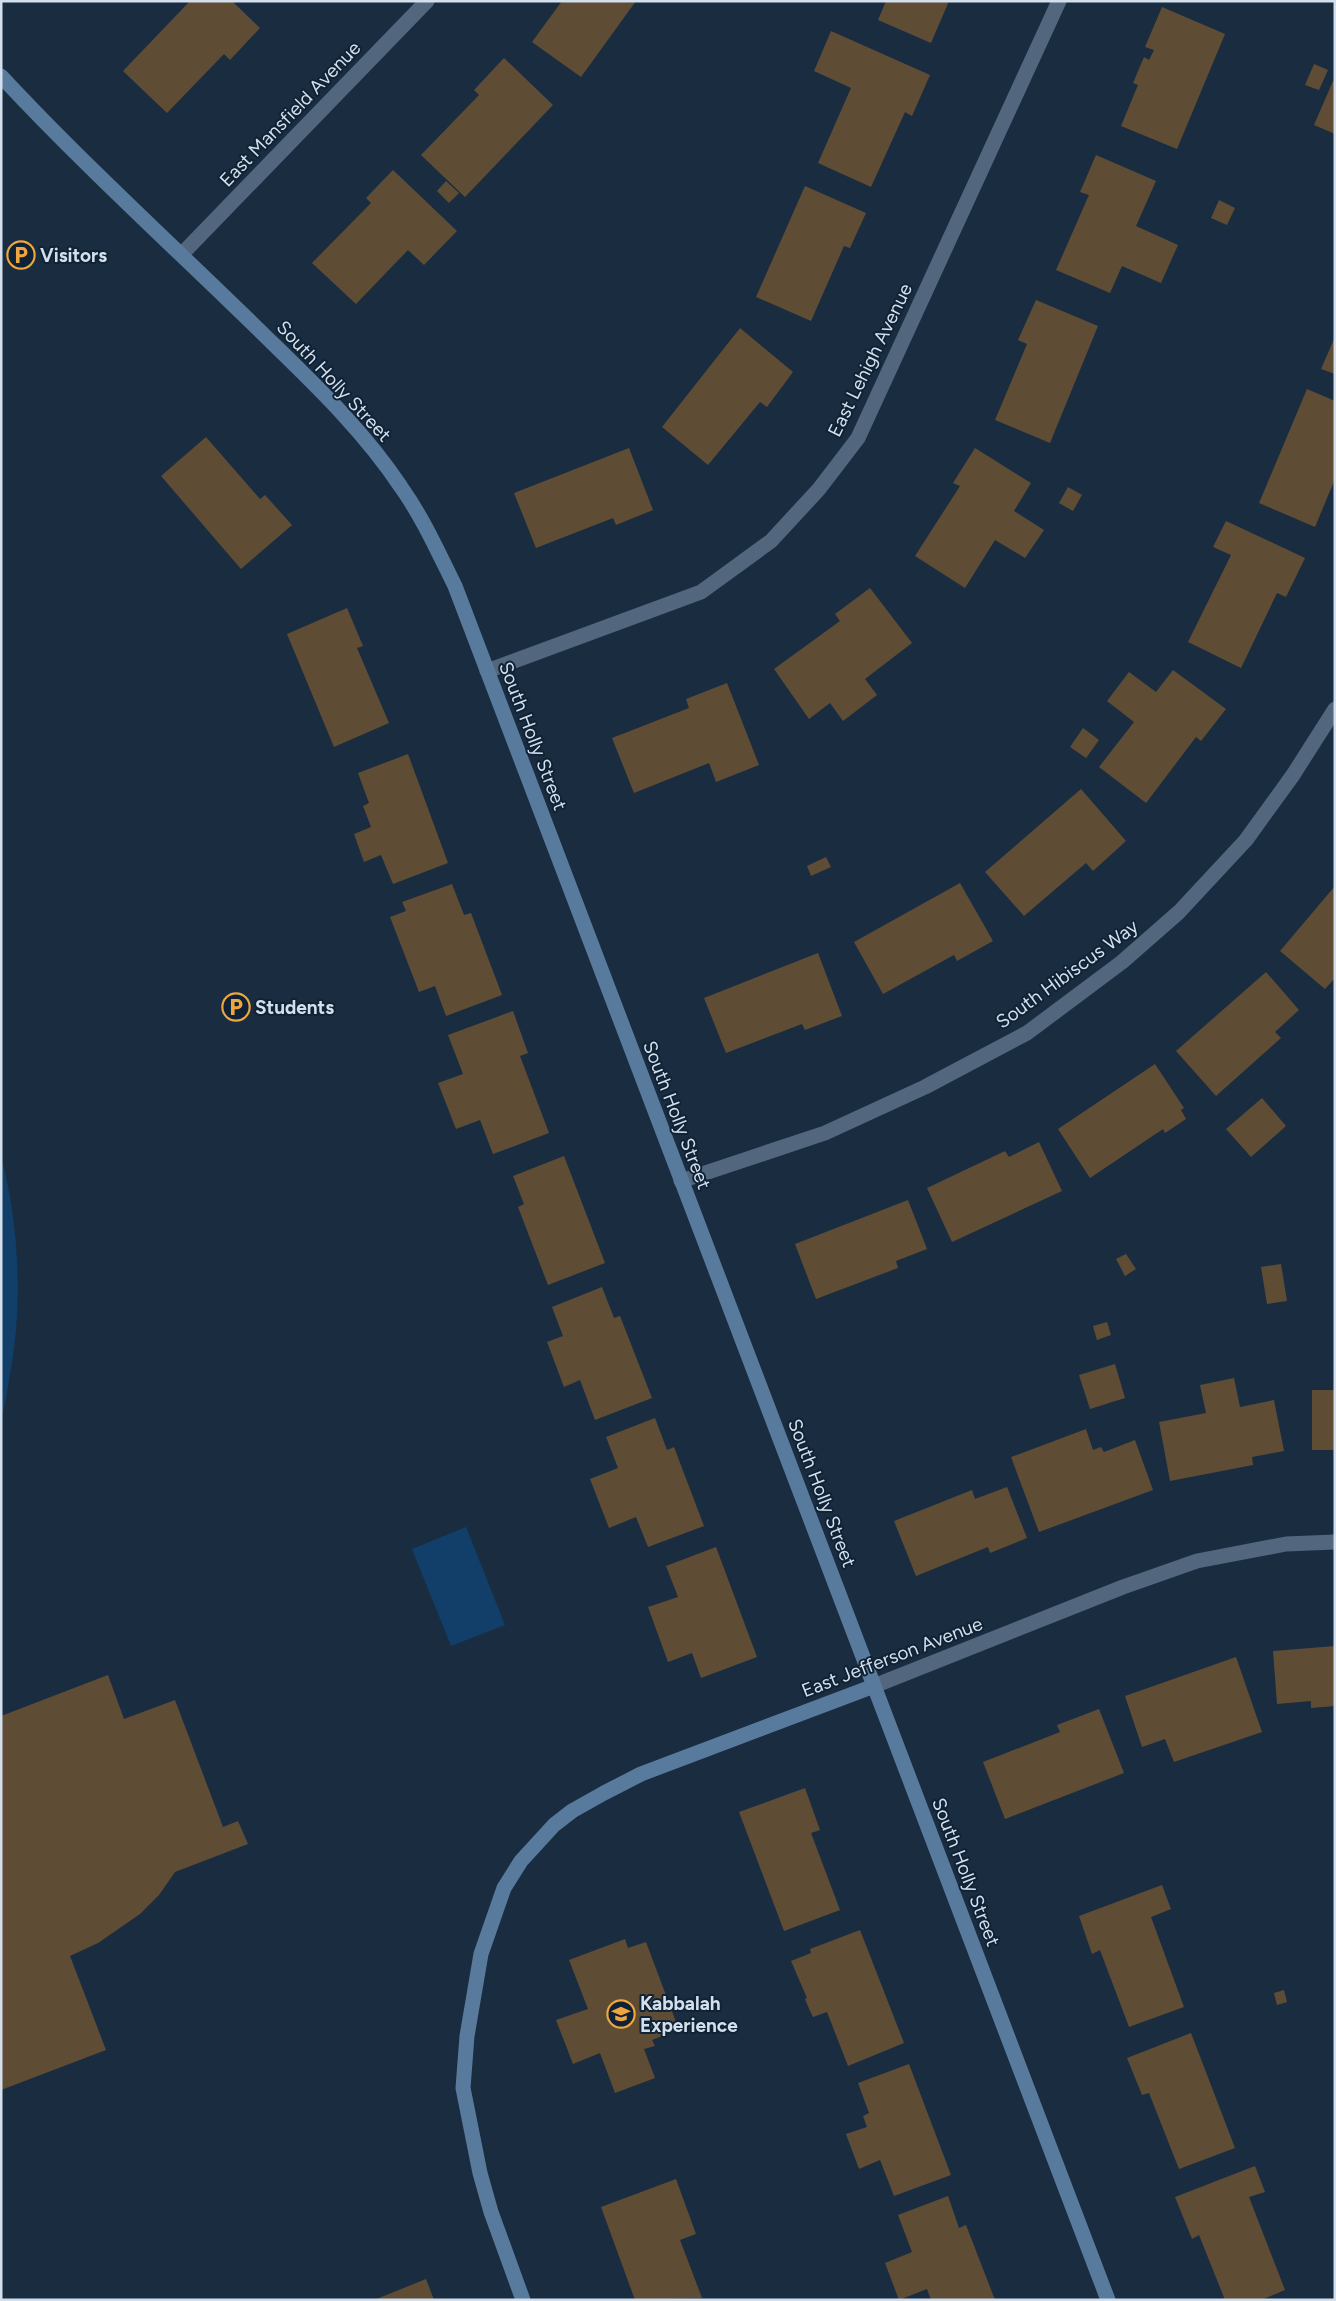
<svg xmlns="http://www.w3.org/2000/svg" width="1336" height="2301" viewBox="0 0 1336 2301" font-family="Figtree,sans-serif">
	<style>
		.green { fill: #113f69 }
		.building { fill: #5f4c35 }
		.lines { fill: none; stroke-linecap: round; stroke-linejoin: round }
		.street { stroke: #52677d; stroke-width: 15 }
		.secondary { stroke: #587a9d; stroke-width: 15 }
		.labels { text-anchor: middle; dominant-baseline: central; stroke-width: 4; stroke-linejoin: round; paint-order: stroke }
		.street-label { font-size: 19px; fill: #d3dfec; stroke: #102336 }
		.poi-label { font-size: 19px; font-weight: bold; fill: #d3dfec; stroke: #102336; text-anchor: start }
	</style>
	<rect width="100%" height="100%" fill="#1a2d40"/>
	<!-- green -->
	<g class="green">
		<path d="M 1,1156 C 20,1229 23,1307 9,1380 C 7,1393 5,1406 1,1418 Z"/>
		<path d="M 466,1527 L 505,1625 L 451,1646 L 412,1549 Z"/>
	</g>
	<!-- building -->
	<g class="building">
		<path d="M 190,1 L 232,1 L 260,28 L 230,60 L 224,54 L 167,113 L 123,71 Z"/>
		<path d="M 562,1 L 636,1 L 581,77 L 532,42 Z"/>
		<path d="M 886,1 L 949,1 L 931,43 L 878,20 Z"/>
		<path d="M 1162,7 L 1225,34 L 1177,149 L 1121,126 L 1138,85 L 1133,83 L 1144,57 L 1149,60 L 1154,50 L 1145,47 Z"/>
		<path d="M 831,31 L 930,75 L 912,116 L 905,112 L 871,187 L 818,163 L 851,88 L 814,71 Z"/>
		<path d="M 504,58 L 553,105 L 465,197 L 421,155 L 479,95 L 474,90 Z"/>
		<path d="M 1314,64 L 1328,70 L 1319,90 L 1305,85 Z"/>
		<path d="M 1333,81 L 1335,82 L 1335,134 L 1314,125 Z"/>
		<path d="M 1096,155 L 1156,181 L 1136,226 L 1178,245 L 1161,283 L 1122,266 L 1110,293 L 1056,270 L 1089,195 L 1080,192 Z"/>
		<path d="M 393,170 L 457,231 L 424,265 L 408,250 L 356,304 L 312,263 L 371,203 L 366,198 Z"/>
		<path d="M 446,181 L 459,193 L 449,203 L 437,191 Z"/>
		<path d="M 805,186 L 866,213 L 850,248 L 844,246 L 811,321 L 756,297 Z"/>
		<path d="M 1219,200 L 1235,208 L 1227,225 L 1211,218 Z"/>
		<path d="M 1036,300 L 1098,326 L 1050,443 L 995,420 L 1027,344 L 1018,340 Z"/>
		<path d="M 740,328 L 793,372 L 767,407 L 760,402 L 708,465 L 662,427 Z"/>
		<path d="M 1335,337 L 1335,374 L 1321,369 Z"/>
		<path d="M 1307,389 L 1335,401 L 1335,479 L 1315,527 L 1259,503 Z"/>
		<path d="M 206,437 L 260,499 L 265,495 L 292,525 L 241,569 L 161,476 Z"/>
		<path d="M 629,448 L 653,510 L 616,525 L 613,518 L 536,548 L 514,493 Z"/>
		<path d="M 975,448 L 1031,483 L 1014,511 L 1044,530 L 1025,558 L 995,540 L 965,588 L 915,556 L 960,486 L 953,483 Z"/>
		<path d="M 1068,487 L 1082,495 L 1073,511 L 1059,503 Z"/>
		<path d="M 1226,521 L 1305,558 L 1286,597 L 1277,593 L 1241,668 L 1188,642 L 1231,555 L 1213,547 Z"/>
		<path d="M 870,588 L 912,643 L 865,679 L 877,695 L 843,721 L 830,703 L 809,719 L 774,669 L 840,621 L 835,614 Z"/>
		<path d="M 347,608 L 363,646 L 357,648 L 389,723 L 334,747 L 287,634 Z"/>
		<path d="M 1173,670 L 1226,709 L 1201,741 L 1196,737 L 1146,803 L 1099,767 L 1134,722 L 1107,701 L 1129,672 L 1156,692 Z"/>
		<path d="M 727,683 L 759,765 L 716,782 L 709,763 L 634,793 L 612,738 L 689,708 L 686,699 Z"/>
		<path d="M 1083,728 L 1099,740 L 1086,758 L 1070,747 Z"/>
		<path d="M 408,754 L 448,863 L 393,884 L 381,855 L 364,862 L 354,834 L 371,827 L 363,806 L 369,803 L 358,773 Z"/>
		<path d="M 1081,789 L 1126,841 L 1093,871 L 1086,863 L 1024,916 L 985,872 Z"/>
		<path d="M 826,857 L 831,867 L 811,876 L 807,866 Z"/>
		<path d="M 960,883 L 993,941 L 957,961 L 954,955 L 883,994 L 854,942 Z"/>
		<path d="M 452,884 L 464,915 L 471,913 L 502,995 L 446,1016 L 435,986 L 419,992 L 390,917 L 406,911 L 402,902 Z"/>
		<path d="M 1335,886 L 1335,978 L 1325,989 L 1280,951 Z"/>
		<path d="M 818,953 L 842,1016 L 805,1030 L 802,1024 L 726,1053 L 704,998 Z"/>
		<path d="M 1266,972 L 1299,1010 L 1275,1032 L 1281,1038 L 1216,1096 L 1176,1051 Z"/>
		<path d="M 513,1011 L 528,1053 L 520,1056 L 549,1133 L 493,1154 L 480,1120 L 456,1129 L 438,1083 L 463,1074 L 448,1035 Z"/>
		<path d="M 1155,1064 L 1184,1108 L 1181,1110 L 1186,1119 L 1165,1133 L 1163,1129 L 1090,1178 L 1058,1129 Z"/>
		<path d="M 1262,1098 L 1286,1126 L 1251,1157 L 1226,1129 Z"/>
		<path d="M 1039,1142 L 1062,1191 L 952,1242 L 927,1188 L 1005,1151 L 1009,1157 Z"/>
		<path d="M 564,1156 L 605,1263 L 548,1285 L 518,1207 L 524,1204 L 513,1176 Z"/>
		<path d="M 908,1200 L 927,1249 L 896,1261 L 898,1268 L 816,1299 L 795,1244 Z"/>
		<path d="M 1126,1254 L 1136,1269 L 1125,1276 L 1116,1259 Z"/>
		<path d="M 1281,1264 L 1287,1301 L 1267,1304 L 1261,1267 Z"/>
		<path d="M 602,1287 L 614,1318 L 620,1316 L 652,1398 L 595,1420 L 580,1380 L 564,1387 L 547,1342 L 563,1336 L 552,1307 Z"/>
		<path d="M 1107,1322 L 1111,1335 L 1097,1340 L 1093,1326 Z"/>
		<path d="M 1115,1364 L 1125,1398 L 1090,1409 L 1079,1375 Z"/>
		<path d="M 1234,1378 L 1240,1407 L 1274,1400 L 1284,1451 L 1252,1457 L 1253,1465 L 1170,1481 L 1159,1422 L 1206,1413 L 1200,1385 Z"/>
		<rect x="1312" y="1390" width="23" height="60"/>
		<path d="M 655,1418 L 667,1450 L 674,1447 L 704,1526 L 648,1547 L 636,1517 L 609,1528 L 590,1479 L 618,1468 L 606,1437 Z"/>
		<path d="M 1086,1429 L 1093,1450 L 1101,1447 L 1104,1452 L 1135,1440 L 1153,1490 L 1039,1532 L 1011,1457 Z"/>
		<path d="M 1007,1487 L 1027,1538 L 990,1553 L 988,1547 L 916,1576 L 894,1521 L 972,1490 L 975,1499 Z"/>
		<path d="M 716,1547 L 757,1657 L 701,1678 L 692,1653 L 668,1662 L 648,1607 L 678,1597 L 666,1566 Z"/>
		<path d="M 1335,1646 L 1335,1706 L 1311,1708 L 1311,1701 L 1277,1704 L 1273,1651 Z"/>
		<path d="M 1236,1657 L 1262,1732 L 1174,1762 L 1165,1739 L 1142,1747 L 1125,1696 Z"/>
		<path d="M 108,1675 L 124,1719 L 175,1700 L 223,1827 L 238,1821 L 248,1844 L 175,1872 L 159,1895 L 140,1914 L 98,1943 L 70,1956 L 106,2050 L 1,2090 L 1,1716 Z"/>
		<path d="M 1099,1709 L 1124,1773 L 1005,1819 L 983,1762 L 1060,1732 L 1057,1725 Z"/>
		<path d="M 805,1788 L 820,1830 L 811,1833 L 840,1910 L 784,1931 L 739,1812 Z"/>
		<path d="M 1162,1885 L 1171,1909 L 1151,1917 L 1184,2007 L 1129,2027 L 1100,1950 L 1092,1954 L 1079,1916 Z"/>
		<path d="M 860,1930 L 904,2043 L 848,2066 L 827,2012 L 813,2017 L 810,2011 L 805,1999 L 807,1998 L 791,1961 L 811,1953 L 810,1949 Z"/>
		<path d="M 625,1939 L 628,1948 L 646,1942 L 676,2022 L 671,2023 L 675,2031 L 652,2040 L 655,2046 L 644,2049 L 655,2078 L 615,2093 L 600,2053 L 573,2064 L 556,2020 L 588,2009 L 569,1960 Z"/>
		<path d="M 1284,1990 L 1287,2002 L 1277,2005 L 1274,1993 Z"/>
		<path d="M 1191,2033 L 1235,2148 L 1179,2169 L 1149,2093 L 1142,2095 L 1127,2058 Z"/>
		<path d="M 909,2064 L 951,2175 L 894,2196 L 880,2160 L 859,2169 L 846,2134 L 867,2127 L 863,2116 L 869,2113 L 858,2083 Z"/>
		<path d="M 1255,2166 L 1265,2192 L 1249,2197 L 1285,2290 L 1261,2300 L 1225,2300 L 1199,2235 L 1192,2239 L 1175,2197 Z"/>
		<path d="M 676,2179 L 696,2234 L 680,2240 L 702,2298 L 635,2300 L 601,2207 Z"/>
		<path d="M 948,2196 L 959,2228 L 966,2225 L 995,2300 L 931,2300 L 927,2289 L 899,2300 L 885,2263 L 912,2252 L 898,2215 Z"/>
		<path d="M 426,2279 L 434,2300 L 374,2300 Z"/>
	</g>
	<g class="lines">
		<!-- street -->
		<g class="street">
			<path d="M 182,254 L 427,1"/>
			<path d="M 487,671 L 701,592 L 771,541 L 819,489 L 858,438 L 1059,1"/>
			<path d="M 681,1181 L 825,1133 L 925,1087 L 1027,1033 L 1122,962 L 1179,912 L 1246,840 L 1293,775 L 1335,709"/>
			<path d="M 874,1686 L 1123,1587 L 1197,1561 L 1286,1544 L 1335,1542"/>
		</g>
		<!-- secondary -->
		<g class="secondary">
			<path d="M 1,76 C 83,164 173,246 259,330 C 309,379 362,428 401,487 C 423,518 438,552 455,586 L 1108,2300"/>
			<path d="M 523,2300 L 491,2212 L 480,2173 L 463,2088 L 467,2036 L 481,1954 L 504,1888 L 521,1861 L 554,1825 L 572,1811 L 604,1793 L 641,1774 L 874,1686"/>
		</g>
	</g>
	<!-- icons -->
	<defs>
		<g id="parking-ring" transform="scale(1.4375)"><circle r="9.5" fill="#102336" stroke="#f0a63e" stroke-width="1.5"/><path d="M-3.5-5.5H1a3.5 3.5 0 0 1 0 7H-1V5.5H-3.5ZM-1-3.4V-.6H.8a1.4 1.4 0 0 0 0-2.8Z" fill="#f0a63e"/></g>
		<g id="school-ring" transform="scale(1.4375)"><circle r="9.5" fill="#102336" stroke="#f0a63e" stroke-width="1.5"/><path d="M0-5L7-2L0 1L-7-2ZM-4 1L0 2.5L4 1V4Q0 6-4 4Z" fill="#f0a63e"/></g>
	</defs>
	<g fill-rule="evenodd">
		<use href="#parking-ring" x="21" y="255"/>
		<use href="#parking-ring" x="236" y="1007"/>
		<use href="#school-ring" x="621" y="2014"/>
	</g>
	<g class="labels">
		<!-- street labels -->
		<g class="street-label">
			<text transform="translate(290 114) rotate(-46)">East Mansfield Avenue</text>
			<text transform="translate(870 360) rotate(-64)">East Lehigh Avenue</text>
			<text transform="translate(334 381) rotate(47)">South Holly Street</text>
			<text transform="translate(533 736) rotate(69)">South Holly Street</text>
			<text transform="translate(1067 974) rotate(-36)">South Hibiscus Way</text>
			<text transform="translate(677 1115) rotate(69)">South Holly Street</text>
			<text transform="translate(822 1493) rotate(69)">South Holly Street</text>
			<text transform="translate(892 1657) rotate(-21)">East Jefferson Avenue</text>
			<text transform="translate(966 1872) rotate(69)">South Holly Street</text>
		</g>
		<!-- poi labels -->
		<g class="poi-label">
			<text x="40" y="255">Visitors</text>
			<text x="255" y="1007">Students</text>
			<text x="640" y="2003">Kabbalah<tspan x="640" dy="22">Experience</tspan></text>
		</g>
	</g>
	<!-- border -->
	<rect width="1336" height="2301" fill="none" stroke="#d3dfec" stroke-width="5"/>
</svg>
